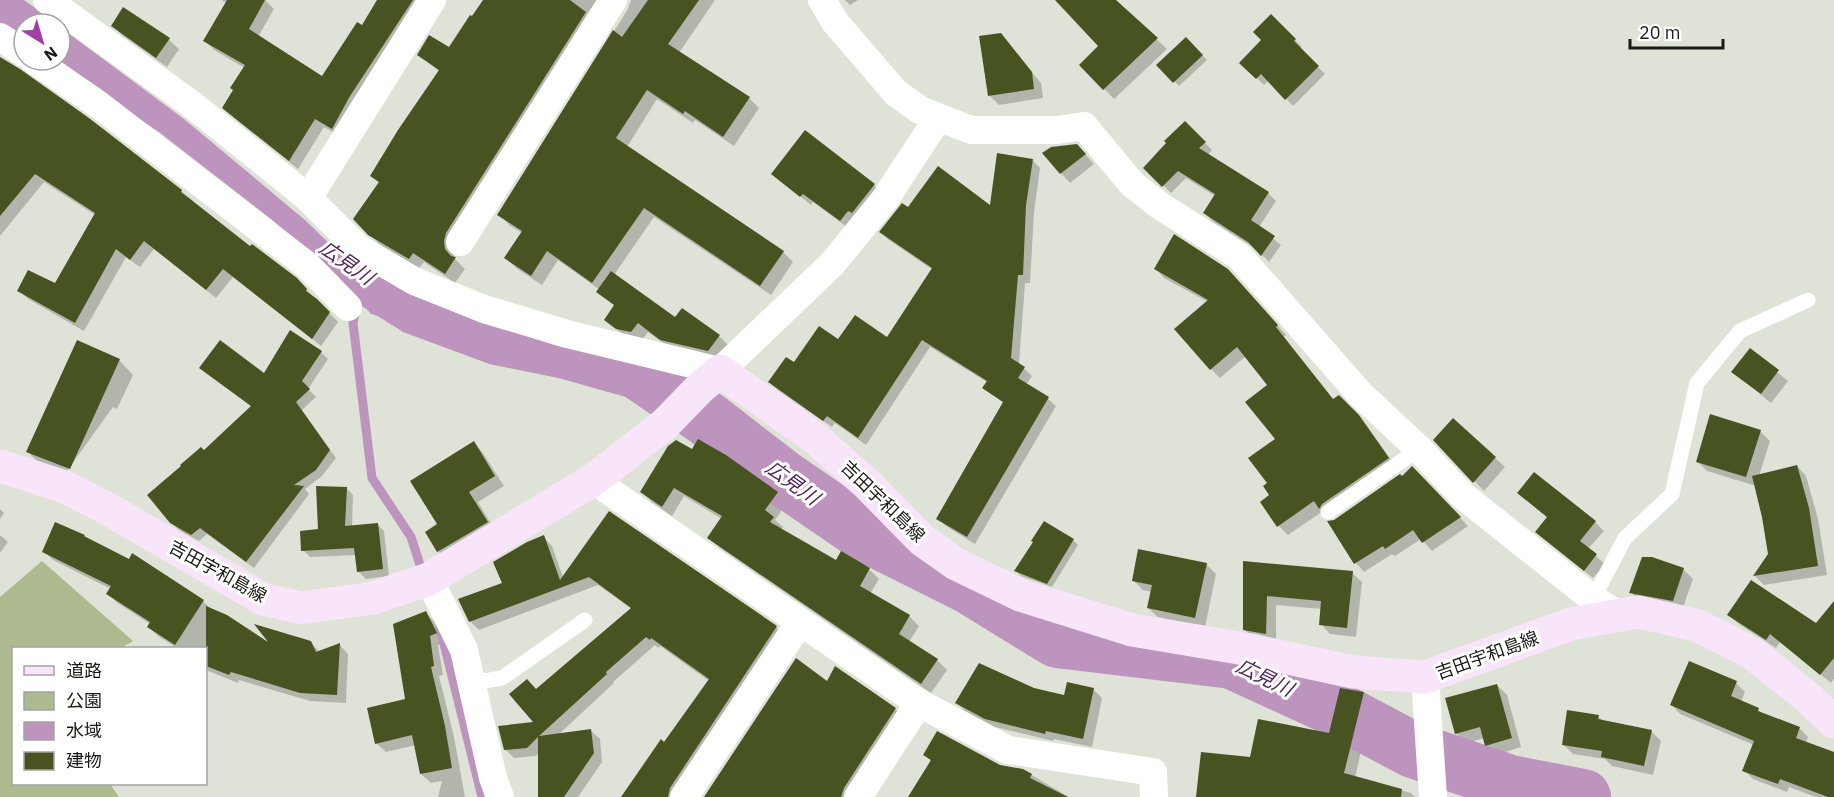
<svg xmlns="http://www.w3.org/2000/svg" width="1834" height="797" viewBox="0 0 1834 797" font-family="'IBM Plex Sans','Noto Sans JP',sans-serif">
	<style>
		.green { fill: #adb98f }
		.water { fill: #bc94bd }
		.shadow { fill: #0003 }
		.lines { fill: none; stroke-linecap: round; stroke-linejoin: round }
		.stream { stroke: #bc94bd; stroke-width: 9 }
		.river { stroke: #bc94bd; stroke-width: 56 }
		.building { fill: #485322 }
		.lane { stroke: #fff; stroke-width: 15 }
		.street { stroke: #fff; stroke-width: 28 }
		.secondary { stroke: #f8e5f9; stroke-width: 33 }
		.labels { text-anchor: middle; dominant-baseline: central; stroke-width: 6; stroke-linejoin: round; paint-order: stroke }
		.street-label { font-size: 18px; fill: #191b16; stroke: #fff }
		.water-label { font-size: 20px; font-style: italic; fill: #552458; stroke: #fff }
	</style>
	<rect width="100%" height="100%" fill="#dfe3d7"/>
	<!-- green -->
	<path class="green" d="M 42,561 L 133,641 L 121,648 L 14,648 L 14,784 L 110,784 L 119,797 L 0,797 L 0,597 Z"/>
	<!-- water -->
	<g class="water">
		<path d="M 0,0 L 24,0 L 57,24 L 24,24 L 24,41 L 0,25 Z"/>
		<path d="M 60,27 L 184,119 L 305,220 L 338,252 L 414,292 L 405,323 L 371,314 L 342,280 L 271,219 L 159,132 L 52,60 L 60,60 Z"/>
	</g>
	<!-- shadow -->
	<g class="shadow">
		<path d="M 221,0 L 265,0 L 274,9 L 258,37 L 323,78 L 362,27 L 379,0 L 428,0 L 341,137 L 324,127 L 298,169 L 233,117 L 245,68 L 214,50 L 205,41 L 227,3 Z"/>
		<path d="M 484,0 L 610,0 L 453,252 L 454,258 L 465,269 L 455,283 L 424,262 L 419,268 L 380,245 L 355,219 L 380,184 L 372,176 L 440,72 L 419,55 L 450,50 Z"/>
		<path d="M 631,0 L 715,0 L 679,53 L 749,98 L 759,108 L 734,146 L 695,120 L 693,123 L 657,99 L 627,147 L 783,252 L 793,262 L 771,295 L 654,217 L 614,275 L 675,319 L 683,310 L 719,336 L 729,346 L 718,360 L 672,349 L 648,332 L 641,341 L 627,338 L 606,320 L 615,306 L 598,292 L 600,290 L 558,260 L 542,285 L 516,268 L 506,258 L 522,233 L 509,225 L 499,214 L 628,9 Z"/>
		<path d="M 845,0 L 858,0 L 850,5 Z"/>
		<path d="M 1058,0 L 1110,0 L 1130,15 L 1167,49 L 1114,99 L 1081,65 L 1100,46 Z"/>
		<path d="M 124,9 L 169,40 L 179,49 L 167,67 L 122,35 L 113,25 Z"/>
		<path d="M 1271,16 L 1302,47 L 1300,49 L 1325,74 L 1293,106 L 1269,80 L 1264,85 L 1241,63 L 1263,40 Z"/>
		<path d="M 1000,35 L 1041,83 L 1043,98 L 999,105 L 989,95 Z"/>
		<path d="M 1186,39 L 1207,60 L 1179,86 L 1159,65 Z"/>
		<path d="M 0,59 L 181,191 L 251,248 L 296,279 L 338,322 L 321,346 L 233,277 L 216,298 L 154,249 L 140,267 L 126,257 L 84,331 L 28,299 L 19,290 L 55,285 L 95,215 L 44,182 L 0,236 Z"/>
		<path d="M 1185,123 L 1212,150 L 1208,155 L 1268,193 L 1276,201 L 1259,227 L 1281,245 L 1269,262 L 1256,249 L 1212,221 L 1205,213 L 1215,196 L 1186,178 L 1171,193 L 1145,168 Z"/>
		<path d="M 1077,145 L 1094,164 L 1070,183 L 1061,173 Z"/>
		<path d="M 1032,160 L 1040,168 L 1034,213 L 1030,283 L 1025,283 L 1019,364 L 1032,376 L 1026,385 L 1048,399 L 1056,406 L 975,544 L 946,526 L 938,519 L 1004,403 L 984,388 L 987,382 L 930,347 L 866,445 L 835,423 L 832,427 L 778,390 L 770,382 L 794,364 L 838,341 L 887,339 L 933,270 L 889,240 L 881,232 L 908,210 L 991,207 Z"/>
		<path d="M 773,174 L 874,185 L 884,194 L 851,230 L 813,202 L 811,205 Z"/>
		<path d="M 1155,268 L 1237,280 L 1286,335 L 1284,337 L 1334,401 L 1339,397 L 1367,426 L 1397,468 L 1323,511 L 1288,535 L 1279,526 L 1269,484 L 1277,439 L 1269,386 L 1246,356 L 1220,378 L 1211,369 L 1176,329 L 1208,302 L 1164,278 Z"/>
		<path d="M 1750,350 L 1788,381 L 1771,403 L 1733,372 Z"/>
		<path d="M 321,352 L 328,359 L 308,389 L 316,397 L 302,410 L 336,458 L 322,476 L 305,489 L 309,494 L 254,568 L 207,534 L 199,541 L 179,530 L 171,522 L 204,452 L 252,407 L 201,368 L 264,375 Z"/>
		<path d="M 119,360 L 133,375 L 117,409 L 113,407 L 64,475 L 42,466 L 28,452 Z"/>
		<path d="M 1760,431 L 1770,441 L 1759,476 L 1797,466 L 1806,476 L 1818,519 L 1827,575 L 1764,585 L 1755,576 L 1770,554 L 1756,486 L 1707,471 L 1697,461 Z"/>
		<path d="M 1435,440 L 1495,458 L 1505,467 L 1484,491 Z"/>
		<path d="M 474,443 L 483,453 L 504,486 L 478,502 L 496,532 L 448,561 L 438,551 L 427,532 L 439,525 Z"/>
		<path d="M 669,447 L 777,493 L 787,503 L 775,520 L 783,527 L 781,530 L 836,562 L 869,569 L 879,579 L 870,594 L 909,616 L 919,626 L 909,642 L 937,660 L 947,670 L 931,693 L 719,547 L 709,538 L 722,519 L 684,496 L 672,516 L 652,502 L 642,492 Z"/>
		<path d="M 1412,468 L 1468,526 L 1432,551 L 1421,539 L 1395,556 L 1392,554 L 1364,572 L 1356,563 L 1329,522 L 1334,521 L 1402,478 Z"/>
		<path d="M 346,488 L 353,495 L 352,527 L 377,524 L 384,531 L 389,576 L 366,579 L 359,572 L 357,555 L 310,557 L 303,550 L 319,531 Z"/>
		<path d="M 1519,493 L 1595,522 L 1604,531 L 1588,549 L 1605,564 L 1593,578 L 1546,540 L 1548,518 Z"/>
		<path d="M 0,509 L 4,513 L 0,519 Z"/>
		<path d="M 609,513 L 776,627 L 785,636 L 678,797 L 625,797 L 709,681 L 660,646 L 659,648 L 655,645 L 613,682 L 614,683 L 558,735 L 591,731 L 600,739 L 602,762 L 578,797 L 539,797 L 540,752 L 536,756 L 514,758 L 505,749 L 536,723 L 537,691 L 632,609 L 598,585 L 479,630 L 470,621 L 543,537 L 552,546 L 563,577 Z"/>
		<path d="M 0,535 L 8,542 L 0,553 Z"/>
		<path d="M 1073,540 L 1078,545 L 1052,587 L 1021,576 L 1016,571 Z"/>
		<path d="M 44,551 L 203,601 L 213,611 L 274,647 L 310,642 L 319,651 L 340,645 L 348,654 L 346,703 L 310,701 L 239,680 L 238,683 L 206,670 L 206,648 L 177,648 L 158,636 L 149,627 L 150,624 L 116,602 L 108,593 L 111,589 L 53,560 Z"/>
		<path d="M 1244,563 L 1352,573 L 1362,582 L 1356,637 L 1330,634 L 1321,624 L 1322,609 L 1276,605 L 1276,643 L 1254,639 L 1244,629 Z"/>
		<path d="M 1206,564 L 1216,574 L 1205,627 L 1158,617 L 1148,608 L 1152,592 L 1143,590 L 1133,580 Z"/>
		<path d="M 1683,569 L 1693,579 L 1682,610 L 1640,602 L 1631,592 Z"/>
		<path d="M 425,613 L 435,622 L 445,643 L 438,645 L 443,675 L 439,676 L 454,737 L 465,797 L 438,797 L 442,781 L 431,783 L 421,774 L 416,745 L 386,752 L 376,743 L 407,700 Z"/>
		<path d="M 1729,615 L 1834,626 L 1834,679 L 1831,683 L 1780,642 L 1776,648 L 1739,624 Z"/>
		<path d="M 827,683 L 895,709 L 905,718 L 854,797 L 730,797 Z"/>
		<path d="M 1736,683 L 1745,692 L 1741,702 L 1758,710 L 1764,715 L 1799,728 L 1808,737 L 1806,743 L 1834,754 L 1834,797 L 1816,797 L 1789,787 L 1787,792 L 1753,779 L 1744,770 L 1754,745 L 1680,714 L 1672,705 Z"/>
		<path d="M 1497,685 L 1507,695 L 1521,747 L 1496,755 L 1487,745 L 1485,738 L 1466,743 L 1456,733 Z"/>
		<path d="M 1033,689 L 1065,697 L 1093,689 L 1102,698 L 1092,747 L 1054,739 L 1053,741 L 995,727 L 965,711 L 957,703 Z"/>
		<path d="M 1363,693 L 1372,702 L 1355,778 L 1411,793 L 1415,797 L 1227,797 L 1251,758 L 1330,735 Z"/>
		<path d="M 1598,716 L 1603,721 L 1651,731 L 1661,741 L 1653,775 L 1612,766 L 1605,759 L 1573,754 L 1563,744 Z"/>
		<path d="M 925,755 L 1023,770 L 1069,797 L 910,797 L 931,761 Z"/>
	</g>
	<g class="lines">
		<!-- stream -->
		<g class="stream">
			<path d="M 356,309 L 353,323 L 372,478 L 411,537 L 423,574"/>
			<path d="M 440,628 L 482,797"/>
		</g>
		<!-- river -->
		<path class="river" d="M 346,263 L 416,307 L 497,337 L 566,351 L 637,371 L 707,419 L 782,477 L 865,534 L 969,586 L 1057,640 L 1232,661 L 1328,705 L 1413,750 L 1510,783 L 1583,797"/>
	</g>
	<!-- building -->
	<g class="building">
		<path d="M 227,0 L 265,0 L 249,29 L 322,76 L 357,22 L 362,25 L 377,0 L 413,0 L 350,96 L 332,129 L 315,119 L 289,161 L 222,108 L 233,90 L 230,88 L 245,65 L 203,41 Z"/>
		<path d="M 483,0 L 570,0 L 586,12 L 446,233 L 444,241 L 445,249 L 451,256 L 456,257 L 445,274 L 413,253 L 409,259 L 368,235 L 353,219 L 379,182 L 370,176 L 398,130 L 439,70 L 417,55 L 429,35 L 449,47 L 470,15 L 472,16 Z"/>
		<path d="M 648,0 L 699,0 L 668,44 L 750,97 L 723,137 L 685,111 L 683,114 L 647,90 L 616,138 L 784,251 L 760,286 L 644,208 L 592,283 L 547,251 L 531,276 L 504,258 L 522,231 L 497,215 L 613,30 L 622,37 Z"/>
		<path d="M 1055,0 L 1116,0 L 1158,38 L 1103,90 L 1079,65 L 1098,46 Z"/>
		<path d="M 123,7 L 170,38 L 156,58 L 111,26 Z"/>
		<path d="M 1271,14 L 1296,39 L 1294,41 L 1319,66 L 1285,100 L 1261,74 L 1256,79 L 1239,63 L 1261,40 L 1253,32 Z"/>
		<path d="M 1001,33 L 1032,72 L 1034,89 L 988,96 L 979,36 Z"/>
		<path d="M 1186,37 L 1203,55 L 1173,83 L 1156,65 Z"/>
		<path d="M 0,57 L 20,69 L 89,118 L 182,190 L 181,192 L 250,246 L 252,244 L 297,278 L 307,289 L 306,291 L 317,299 L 330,312 L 312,339 L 223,269 L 206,290 L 144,241 L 130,260 L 116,249 L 75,323 L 17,291 L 28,270 L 55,283 L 95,213 L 35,174 L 0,216 Z"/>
		<path d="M 1185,121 L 1206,142 L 1199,148 L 1269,192 L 1251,220 L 1275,236 L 1261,256 L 1248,242 L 1203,213 L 1215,194 L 1178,171 L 1162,187 L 1143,168 L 1166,143 L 1164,141 Z"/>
		<path d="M 805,130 L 875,184 L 852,213 L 848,211 L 840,221 L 803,194 L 800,197 L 771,174 Z"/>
		<path d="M 1077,144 L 1086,154 L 1060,174 L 1042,153 L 1051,147 Z"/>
		<path d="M 997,153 L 1033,159 L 1026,205 L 1023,275 L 1018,275 L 1011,358 L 1025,367 L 1018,378 L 1049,397 L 967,537 L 936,519 L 1003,402 L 982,388 L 987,381 L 922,340 L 858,438 L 827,416 L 823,421 L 768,382 L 786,357 L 794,362 L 819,326 L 838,339 L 855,315 L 887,337 L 932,268 L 879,232 L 902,203 L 908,207 L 938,166 L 990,205 Z"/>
		<path d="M 1174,234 L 1228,269 L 1278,325 L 1276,327 L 1333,399 L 1339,395 L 1359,415 L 1389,458 L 1322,504 L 1319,509 L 1314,501 L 1277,527 L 1260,502 L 1269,495 L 1263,486 L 1267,483 L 1248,458 L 1275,439 L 1245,402 L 1267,385 L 1237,347 L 1210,370 L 1174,329 L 1208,300 L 1154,269 Z"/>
		<path d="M 611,271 L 675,317 L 682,308 L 720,335 L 708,351 L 660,340 L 638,323 L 631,332 L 616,329 L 604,320 L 614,305 L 596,292 Z"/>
		<path d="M 290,330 L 322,351 L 302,381 L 310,389 L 296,402 L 330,450 L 316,470 L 294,485 L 304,486 L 246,562 L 200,528 L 191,535 L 170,523 L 147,495 L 181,466 L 180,465 L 201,447 L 204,450 L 251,406 L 199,368 L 220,340 L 264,373 Z"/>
		<path d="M 77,340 L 120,359 L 70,469 L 26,452 Z"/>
		<path d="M 1750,348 L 1779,370 L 1761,394 L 1731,372 Z"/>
		<path d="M 1710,414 L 1761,430 L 1746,477 L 1696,462 Z"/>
		<path d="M 1453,418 L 1496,457 L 1473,483 L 1433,440 Z"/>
		<path d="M 698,439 L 726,455 L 778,492 L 765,510 L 774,517 L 770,522 L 836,560 L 841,551 L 870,568 L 860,586 L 910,615 L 899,634 L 938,659 L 921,684 L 707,538 L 722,516 L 674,488 L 662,507 L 640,492 L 668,446 L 676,440 L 692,449 Z"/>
		<path d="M 474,441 L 495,476 L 469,492 L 488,522 L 437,552 L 425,532 L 437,524 L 410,481 Z"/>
		<path d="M 1797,465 L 1809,508 L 1818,566 L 1753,576 L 1768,554 L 1762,517 L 1752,476 Z"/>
		<path d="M 1412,466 L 1461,517 L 1422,543 L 1413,530 L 1385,549 L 1383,546 L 1354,564 L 1327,521 L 1334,520 L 1400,474 L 1402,476 Z"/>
		<path d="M 1534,472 L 1596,521 L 1580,541 L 1597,554 L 1584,571 L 1535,532 L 1547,517 L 1517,493 Z"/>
		<path d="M 316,486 L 347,487 L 345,526 L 378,523 L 383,569 L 357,572 L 354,548 L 301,551 L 300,531 L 318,529 Z"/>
		<path d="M 609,511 L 777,626 L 670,788 L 668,797 L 621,797 L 661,739 L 664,742 L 709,679 L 651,638 L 650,640 L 646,637 L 606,672 L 607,674 L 539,736 L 591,729 L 594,753 L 564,797 L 538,797 L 538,737 L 527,748 L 504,750 L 498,726 L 533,722 L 509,694 L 527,679 L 536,689 L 631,608 L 589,577 L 469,622 L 458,599 L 502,583 L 493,562 L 527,542 L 544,535 L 560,580 Z"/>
		<path d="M 1044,521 L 1074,539 L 1047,584 L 1014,571 L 1033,542 L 1031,541 Z"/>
		<path d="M 55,522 L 85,535 L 84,536 L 129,559 L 132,553 L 204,600 L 175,645 L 147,627 L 150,622 L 106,594 L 111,586 L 42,552 Z"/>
		<path d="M 1138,549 L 1207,563 L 1195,618 L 1147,608 L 1152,585 L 1132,581 Z"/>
		<path d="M 1642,557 L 1652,557 L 1684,568 L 1673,601 L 1629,593 Z"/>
		<path d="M 1243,561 L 1353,571 L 1347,628 L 1319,625 L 1321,601 L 1267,596 L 1266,634 L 1243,630 Z"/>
		<path d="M 1751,580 L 1816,623 L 1834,601 L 1834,658 L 1820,675 L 1770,634 L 1766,640 L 1727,615 Z"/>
		<path d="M 206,606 L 227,615 L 268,642 L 254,624 L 311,641 L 316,652 L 340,643 L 337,695 L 300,693 L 231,672 L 229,675 L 206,666 Z"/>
		<path d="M 426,611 L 437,633 L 430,636 L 434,666 L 431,667 L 445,726 L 452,768 L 420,774 L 412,735 L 375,744 L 367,708 L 405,699 L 393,624 Z"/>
		<path d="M 796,658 L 827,681 L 835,666 L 896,708 L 844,788 L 841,797 L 704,797 Z"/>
		<path d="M 1689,661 L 1737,681 L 1731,696 L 1759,708 L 1758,711 L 1800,727 L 1796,738 L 1834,752 L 1834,797 L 1828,797 L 1780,779 L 1778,784 L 1742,771 L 1754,741 L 1670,705 Z"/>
		<path d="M 979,663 L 1034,688 L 1064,695 L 1067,682 L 1094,688 L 1083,739 L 1046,731 L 1045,734 L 985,719 L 955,703 Z"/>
		<path d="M 1497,684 L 1512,738 L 1485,746 L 1480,727 L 1455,734 L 1445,698 Z"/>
		<path d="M 1340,688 L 1364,692 L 1344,773 L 1402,789 L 1401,797 L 1196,797 L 1201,752 L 1250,757 L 1258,719 L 1329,733 Z"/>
		<path d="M 1567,710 L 1599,715 L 1598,719 L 1652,730 L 1644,766 L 1601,757 L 1602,751 L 1562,745 Z"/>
		<path d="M 937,731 L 1000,765 L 1023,769 L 1032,774 L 1030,778 L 1068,797 L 908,797 L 931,760 L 923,755 Z"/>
	</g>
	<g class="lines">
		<!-- lane -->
		<g class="lane">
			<path d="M 1328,512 L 1419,449"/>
			<path d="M 1593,599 L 1625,538 L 1672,494 L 1697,383 L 1740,331 L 1808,300"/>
			<path d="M 472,683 L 502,678 L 585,620"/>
		</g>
		<!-- street -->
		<g class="street">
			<path d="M 47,0 L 190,103 L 254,154 L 308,198 L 358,248 L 414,281 L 484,309 L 567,334 L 720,371 L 832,264 L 885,199 L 938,118"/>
			<path d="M 822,0 L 835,22 L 896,93 L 920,110 L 971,130 L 1058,130 L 1084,126 L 1132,184 L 1159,205 L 1239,256 L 1360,394 L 1419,449 L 1462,495 L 1593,599 L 1619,615"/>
			<path d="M 0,37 L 24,53"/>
			<path d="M 34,60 L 99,105 L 308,266 L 348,307"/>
			<path d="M 308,198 L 432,0"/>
			<path d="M 460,242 L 613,0"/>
			<path d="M 593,480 L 919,703 L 1008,750 L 1153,772 L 1154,797"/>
			<path d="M 429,579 L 464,650 L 493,778 L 500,797"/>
			<path d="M 1425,677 L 1433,797"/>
			<path d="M 684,797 L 800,622"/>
			<path d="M 858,797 L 919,703"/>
		</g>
		<!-- secondary -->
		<path class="secondary" d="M 0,466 L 65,487 L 108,509 L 263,599 L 301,608 L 373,598 L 429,579 L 593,480 L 665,424 L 699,389 L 720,371 L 814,437 L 867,484 L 922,540 L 956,564 L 1020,595 L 1132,630 L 1251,650 L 1353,672 L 1425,677 L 1571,624 L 1638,612 L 1696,625 L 1752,653 L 1806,696 L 1834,722"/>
	</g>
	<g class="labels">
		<!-- street labels -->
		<g class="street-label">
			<text transform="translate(883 501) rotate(44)">吉田宇和島線</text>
			<text transform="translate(218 571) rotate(29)">吉田宇和島線</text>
			<text transform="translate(1487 655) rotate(-20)">吉田宇和島線</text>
		</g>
		<!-- water labels -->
		<g class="water-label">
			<text transform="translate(347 262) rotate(35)">広見川</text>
			<text transform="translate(793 482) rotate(36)">広見川</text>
			<text transform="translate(1265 677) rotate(26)">広見川</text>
		</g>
	</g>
	<!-- legend -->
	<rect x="12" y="647" width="195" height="138" fill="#ffffff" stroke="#a3a4a2" stroke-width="1.5"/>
	<rect x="24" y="666" width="30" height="9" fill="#f8e5f9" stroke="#a3a4a2" stroke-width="1.5"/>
	<text x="66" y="677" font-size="18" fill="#191b16">道路</text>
	<rect x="24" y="692" width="30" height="18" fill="#adb98f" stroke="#a3a4a2" stroke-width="1.5"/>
	<text x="66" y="707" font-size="18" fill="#191b16">公園</text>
	<rect x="24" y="722" width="30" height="18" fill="#bc94bd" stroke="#a3a4a2" stroke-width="1.5"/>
	<text x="66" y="737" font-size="18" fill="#191b16">水域</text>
	<rect x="24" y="752" width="30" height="18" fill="#485322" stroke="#a3a4a2" stroke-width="1.5"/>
	<text x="66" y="767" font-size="18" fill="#191b16">建物</text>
	<!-- north arrow -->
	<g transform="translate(42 42) rotate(143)"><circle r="28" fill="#ffffff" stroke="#a3a4a2" stroke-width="1.5"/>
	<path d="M0-4.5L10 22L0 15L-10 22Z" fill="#a240a8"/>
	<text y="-9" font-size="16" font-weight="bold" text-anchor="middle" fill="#191b16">N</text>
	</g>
	<!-- scale -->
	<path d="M1630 39v9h93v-9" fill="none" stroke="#191b16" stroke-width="3"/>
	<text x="1639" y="39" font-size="18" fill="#191b16" stroke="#ffffff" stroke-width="4.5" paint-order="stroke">20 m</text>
</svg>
